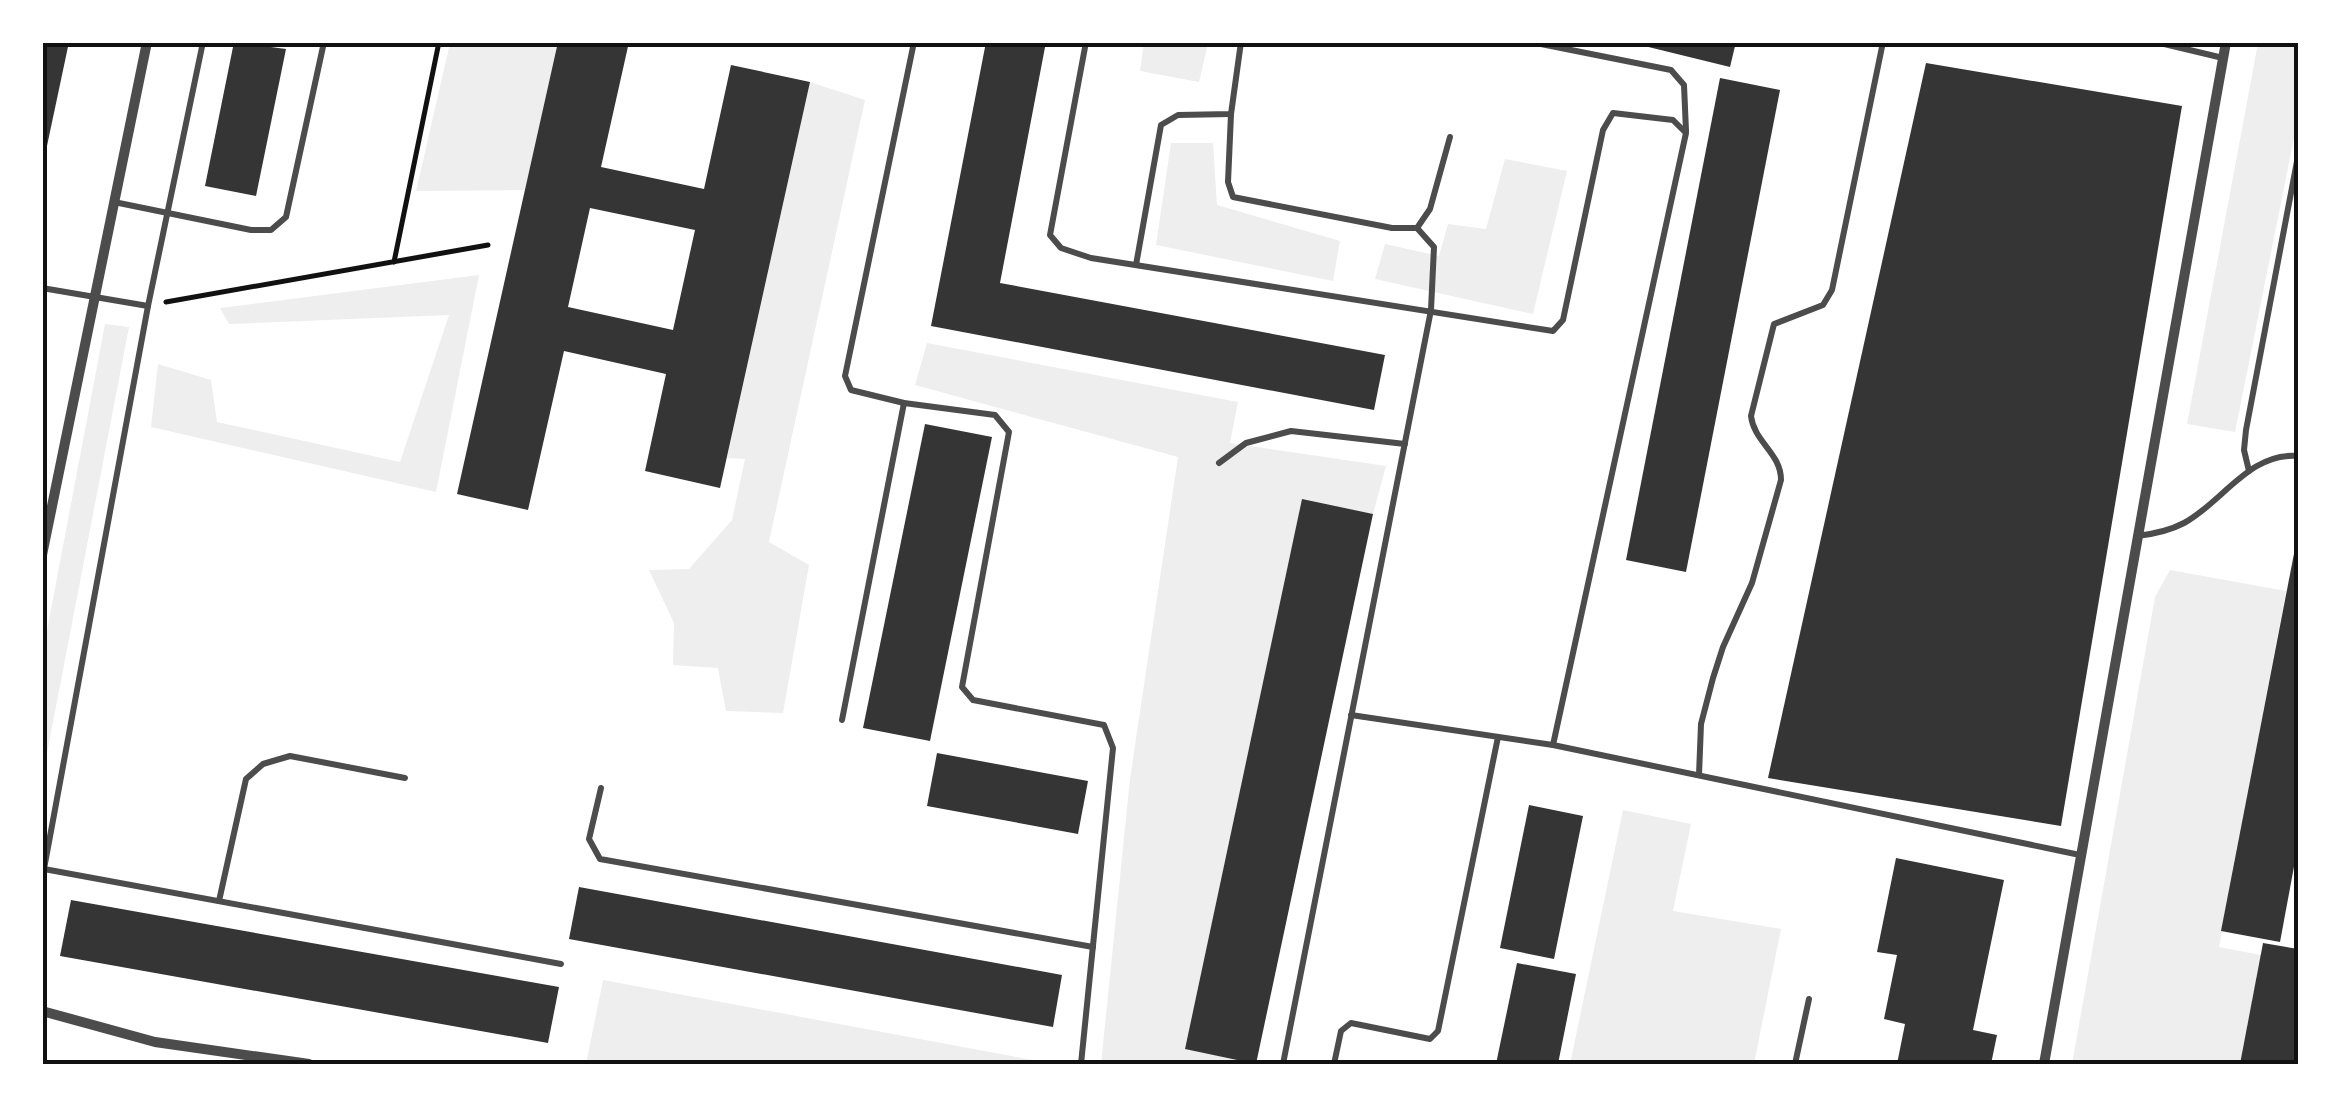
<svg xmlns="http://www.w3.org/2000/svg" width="2341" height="1107" viewBox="0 0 2341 1107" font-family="Roboto,sans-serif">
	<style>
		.green { fill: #eee }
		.building { fill: #353535; fill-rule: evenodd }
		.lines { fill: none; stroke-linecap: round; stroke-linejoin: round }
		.path { stroke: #111; stroke-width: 5 }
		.service { stroke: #4c4c4c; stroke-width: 6 }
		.minor { stroke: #4c4c4c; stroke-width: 10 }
		.neatline { fill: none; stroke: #111; stroke-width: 4 }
	</style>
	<rect width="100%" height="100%" fill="#fff"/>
	<!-- green -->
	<g class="green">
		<path d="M 450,43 L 558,43 L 525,190 L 416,191 Z"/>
		<path d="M 1144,43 L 1208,43 L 1199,82 L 1140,71 Z"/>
		<path d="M 2258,43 L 2298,43 L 2298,118 L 2235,432 L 2187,424 Z"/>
		<path d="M 810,82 L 865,100 L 769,542 L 809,565 L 783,713 L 726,711 L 718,668 L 673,665 L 674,623 L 649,570 L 689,569 L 732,520 L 745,459 L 727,458 Z"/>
		<path d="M 1171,143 L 1213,143 L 1217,205 L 1340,241 L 1333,281 L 1156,245 Z"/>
		<path d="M 1505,159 L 1567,171 L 1533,314 L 1375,279 L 1385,244 L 1439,256 L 1448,224 L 1486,229 Z"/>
		<path d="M 479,275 L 436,492 L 151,427 L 158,364 L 211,380 L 217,422 L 400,462 L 449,315 L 229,324 L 220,308 Z"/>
		<path d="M 105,324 L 129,327 L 43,774 L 43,652 Z"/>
		<path d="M 927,343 L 1238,402 L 1230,443 L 1386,466 L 1373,514 L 1302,500 L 1185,1048 L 1256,1064 L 1101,1064 L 1130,779 L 1178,457 L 915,385 Z"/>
		<path d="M 2170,570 L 2286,591 L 2219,947 L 2261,955 L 2240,1064 L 2072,1064 L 2155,597 Z"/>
		<path d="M 1623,810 L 1691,824 L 1673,911 L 1781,929 L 1754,1064 L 1570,1064 Z"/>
		<path d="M 603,980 L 1054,1064 L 586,1064 Z"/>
	</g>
	<!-- building -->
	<g class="building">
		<path d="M 42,42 L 69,42 L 44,160 L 42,160 Z"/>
		<path d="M 234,42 L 286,49 L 256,196 L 205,186 Z"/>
		<path d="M 558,42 L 629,42 L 601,167 L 704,189 L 731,65 L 810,82 L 720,488 L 645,471 L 666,374 L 564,351 L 528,510 L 457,494 ZM 590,208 L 695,230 L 673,330 L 568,307 Z"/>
		<path d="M 986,42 L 1046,42 L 1000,283 L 1385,355 L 1374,410 L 931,326 Z"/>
		<path d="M 1628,42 L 1736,42 L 1730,67 Z"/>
		<path d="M 1926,63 L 2182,106 L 2061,826 L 1768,778 Z"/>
		<path d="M 1720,78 L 1780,90 L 1686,572 L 1626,560 Z"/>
		<path d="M 925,424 L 992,437 L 930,741 L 863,728 Z"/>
		<path d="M 1302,499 L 1373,514 L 1256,1064 L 1185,1049 Z"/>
		<path d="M 2297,538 L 2298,845 L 2280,942 L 2221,931 Z"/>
		<path d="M 937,753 L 1088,781 L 1078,834 L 927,806 Z"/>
		<path d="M 1529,805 L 1583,816 L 1554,959 L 1500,948 Z"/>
		<path d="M 1896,858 L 2004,880 L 1973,1030 L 1997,1035 L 1991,1064 L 1897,1064 L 1905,1024 L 1884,1019 L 1897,955 L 1877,952 Z"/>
		<path d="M 579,887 L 1062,975 L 1053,1027 L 569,939 Z"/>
		<path d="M 71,900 L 559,987 L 548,1043 L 60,956 Z"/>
		<path d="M 2263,943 L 2298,949 L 2298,1064 L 2240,1064 Z"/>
		<path d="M 1517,963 L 1576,974 L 1558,1064 L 1496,1064 Z"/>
	</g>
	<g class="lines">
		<!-- path -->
		<g class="path">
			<path d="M 394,262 L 439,42"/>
			<path d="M 166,302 L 488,245"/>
		</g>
		<!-- service -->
		<g class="service">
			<path d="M 914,42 L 845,376 L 851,390 L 904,403 L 995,415 L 1009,432 L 962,687 L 973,700 L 1104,725 L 1113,748 L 1081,1064"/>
			<path d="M 1086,42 L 1050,235 L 1061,248 L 1091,258 L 1553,331 L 1563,320 L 1603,130 L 1613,113 L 1673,120 L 1686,133 L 1553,745"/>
			<path d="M 1531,42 L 1671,70 L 1684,85 L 1686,131"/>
			<path d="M 2156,42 L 2223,58"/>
			<path d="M 1231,114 L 1228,182 L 1233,197 L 1392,228 L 1417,228 L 1430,209 L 1450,137"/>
			<path d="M 114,202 L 251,230 L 271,230 L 286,217 L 324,42"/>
			<path d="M 1136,265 L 1161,125 L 1178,115 L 1231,114 L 1241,42"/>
			<path d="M 42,288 L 148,306"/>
			<path d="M 1219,463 L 1246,443 L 1291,431 L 1405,444"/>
			<path d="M 2249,471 L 2244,450 L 2246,430 L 2298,156"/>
			<path d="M 2137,536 C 2154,534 2169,531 2184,523 C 2223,502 2249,452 2298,456"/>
			<path d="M 1351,715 L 1553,745 L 2080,855"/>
			<path d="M 842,720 L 904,403"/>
			<path d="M 1699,775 L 1701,724 L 1713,678 L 1723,647 L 1752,583 L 1781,480 C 1781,453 1754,442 1751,416 L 1774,324 L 1823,305 L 1832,290 L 1883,42"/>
			<path d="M 601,788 L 589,839 L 600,859 L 1093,947"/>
			<path d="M 44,869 L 148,306 L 203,42"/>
			<path d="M 44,869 L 561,964"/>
			<path d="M 219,901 L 246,779 L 263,764 L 290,756 L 405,778"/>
			<path d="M 1283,1064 L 1431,310 L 1434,247 L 1417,228"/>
			<path d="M 1334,1064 L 1341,1031 L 1351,1023 L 1430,1039 L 1438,1031 L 1498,737"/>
			<path d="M 1795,1064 L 1809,999"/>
		</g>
		<!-- minor -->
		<g class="minor">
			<path d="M 42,555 L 147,42"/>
			<path d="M 42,1011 L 155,1042 L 309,1064"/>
			<path d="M 2044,1064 L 2226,42"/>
		</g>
	</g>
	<!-- border -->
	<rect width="2341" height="1107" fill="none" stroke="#ffffff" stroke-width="90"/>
	<rect x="45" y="45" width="2251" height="1017" class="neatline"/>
</svg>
